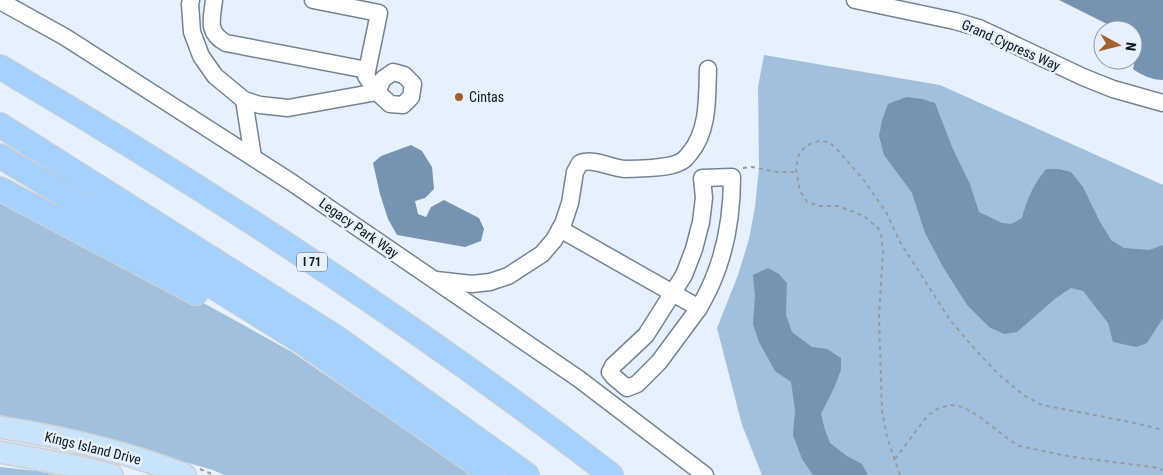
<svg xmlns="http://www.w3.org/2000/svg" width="1163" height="475" viewBox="0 0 1163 475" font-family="'Roboto Condensed',sans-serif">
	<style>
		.green { fill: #a2c0de }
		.water { fill: #7694b2 }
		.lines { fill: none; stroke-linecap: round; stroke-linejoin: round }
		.minor-casing { stroke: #738496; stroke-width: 19 }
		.major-casing { stroke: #cfd0d2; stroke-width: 24 }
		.highway-casing { stroke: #cfd0d2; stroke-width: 26 }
		.path { stroke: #939da7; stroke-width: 2; stroke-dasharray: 4 4; stroke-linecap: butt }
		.minor { stroke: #fff; stroke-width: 16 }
		.major { stroke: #cae3fd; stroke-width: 21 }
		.highway { stroke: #a6d1fc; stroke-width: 24 }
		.poi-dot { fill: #a2602d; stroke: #e6f1fd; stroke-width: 2 }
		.labels { text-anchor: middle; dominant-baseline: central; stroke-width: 5; stroke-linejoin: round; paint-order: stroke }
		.shield { fill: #e6f1fd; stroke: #505860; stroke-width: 1 }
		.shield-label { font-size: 12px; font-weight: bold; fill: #0f161d }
		.street-label { font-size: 14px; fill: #0f161d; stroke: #e6f1fd }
		.poi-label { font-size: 14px; fill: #0f161d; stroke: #e6f1fd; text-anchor: start }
	</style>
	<rect width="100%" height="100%" fill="#e6f1fd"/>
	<!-- green -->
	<g class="green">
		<path d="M 764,55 L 940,85 L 1163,185 L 1163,475 L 762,475 L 742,425 L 717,328 L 738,275 L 749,239 L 755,207 L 759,168 L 758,87 Z"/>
		<path d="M 0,194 L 93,242 L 292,352 L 472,475 L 224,475 L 213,470 L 91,436 L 0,422 Z"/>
		<path d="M 0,467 L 37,471 L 56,475 L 0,475 Z"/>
	</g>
	<!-- water -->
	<g class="water">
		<path d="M 1059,0 L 1163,0 L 1163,80 C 1152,80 1141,75 1133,69 L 1140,36 L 1133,32 L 1133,30 L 1128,30 L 1119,26 L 1109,25 Z"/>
		<path d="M 906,97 L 922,99 L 935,103 L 953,149 L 970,184 L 979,212 L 1002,223 L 1011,224 L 1022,218 C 1027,199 1033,185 1046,169 L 1059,169 L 1071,172 L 1083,187 L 1099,220 L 1111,240 L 1124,248 L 1149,250 L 1163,245 L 1163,318 L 1147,343 L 1136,347 L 1113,342 L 1108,323 L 1083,291 L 1071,288 L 1056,298 L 1017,332 L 1004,334 L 989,327 L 967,305 L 943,267 L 925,233 L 912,193 L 884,155 L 879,136 L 882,120 L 888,104 Z"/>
		<path d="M 411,145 L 422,151 L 432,167 L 434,189 L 425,198 L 415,201 L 418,214 L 426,217 L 431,207 L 444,200 L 479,218 L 484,229 L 481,241 L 465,247 L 397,235 L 388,219 L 380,194 L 373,163 L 381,156 Z"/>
		<path d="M 768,268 L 779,274 L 787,283 L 786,315 L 792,332 L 812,347 L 827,349 L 841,358 L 841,370 L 834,388 L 821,414 L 825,430 L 830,443 L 847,456 L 862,464 L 868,475 L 813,475 L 802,459 L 793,435 L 795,410 L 791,382 L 775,371 L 759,342 L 753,324 L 755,296 L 753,275 Z"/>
	</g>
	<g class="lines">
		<!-- minor casing -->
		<g class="minor-casing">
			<g id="minor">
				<path d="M 191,0 L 190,4 L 192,32 L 201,56 L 215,76 L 244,100 L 260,105 L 288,108 L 377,92"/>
				<path d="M 214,0 C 212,19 206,32 226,43 L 367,70"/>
				<path d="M 313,0 L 379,13 L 366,76 L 377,92 L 390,104 L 403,105 L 411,97 L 413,84 L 404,75 L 393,72 L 383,79 L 377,92"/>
				<path d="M 855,0 L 955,21 L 979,28 L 1083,77 L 1113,89 L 1163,103"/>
				<path d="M 0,1 L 65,37 L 291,182 L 579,379 L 705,475"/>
				<path d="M 244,100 L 253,157"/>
				<path d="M 560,229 L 699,308 C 704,299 709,290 713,280 C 727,247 732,212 732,177 L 702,178 L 704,198 L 701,222 L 694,249 L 684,275 L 646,335 L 613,366 L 610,372 L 614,377 L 627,388 L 637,384 L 659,362 L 699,308"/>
				<path d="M 436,280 L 472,284 L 490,282 L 508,276 L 542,254 L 554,240 L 563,224 L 570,203 L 575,172 L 580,163 C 595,158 610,168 625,169 C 637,169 668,168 678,163 C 684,161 686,158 690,153 C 709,130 707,97 708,69"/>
			</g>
		</g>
		<!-- major casing -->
		<g class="major-casing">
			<g id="major">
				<path d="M 0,427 C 62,437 126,451 185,475"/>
				<path d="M 0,452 L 70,465 L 112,475"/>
			</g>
		</g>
		<!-- highway casing -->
		<g class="highway-casing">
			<g id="highway">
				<path d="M 0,67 C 211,191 417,325 611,475"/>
				<path d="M 0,125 L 337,338 L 527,475"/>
				<path d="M 0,156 L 129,234 L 302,342 L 492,475"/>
				<path d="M 0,189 L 196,293"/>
			</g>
		</g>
		<!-- path -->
		<g class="path">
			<path d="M 743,168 L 752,167 L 777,172 L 795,172"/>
			<path d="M 895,459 L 928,415 L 939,408 L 951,405 L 963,407 L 980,417 L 1007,438 L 1019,446 L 1072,457 L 1153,467 L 1163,470"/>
			<path d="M 200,469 L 214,475"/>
			<path d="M 900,475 L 887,437 L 882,411 L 879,316 L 883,251 L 881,234 L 878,228 L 864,216 L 838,206 L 819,206 L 807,202 L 800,191 L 796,169 L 798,157 L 803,149 L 810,144 L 819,141 L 828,142 L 835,147 L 863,179 L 886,212 L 900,242 L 950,320 L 974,348 L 999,375 L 1025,396 L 1042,405 L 1135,423 L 1163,430"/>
		</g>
		<!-- minor -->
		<use href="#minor" class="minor"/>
		<!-- major -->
		<use href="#major" class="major"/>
		<!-- highway -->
		<use href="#highway" class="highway"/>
	</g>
	<!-- markers -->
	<circle class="poi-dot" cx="459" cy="97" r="5"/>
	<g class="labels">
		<!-- shield labels -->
		<rect class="shield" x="297" y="252.5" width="30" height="19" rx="4"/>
		<g class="shield-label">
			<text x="312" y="262">I 71</text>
		</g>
		<!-- street labels -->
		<g class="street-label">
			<text transform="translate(1011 45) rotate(24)">Grand Cypress Way</text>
			<text transform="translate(359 228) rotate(35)">Legacy Park Way</text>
			<text transform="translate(93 448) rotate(14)">Kings Island Drive</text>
		</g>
		<!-- poi labels -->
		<g class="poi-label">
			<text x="469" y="97">Cintas</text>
		</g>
	</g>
	<!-- north arrow -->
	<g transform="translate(1118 45) rotate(97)"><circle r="24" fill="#e6f1fd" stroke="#9099a3"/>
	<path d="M0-4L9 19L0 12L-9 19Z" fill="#a2602d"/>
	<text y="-8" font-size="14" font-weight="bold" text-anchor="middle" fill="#0f161d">N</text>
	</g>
</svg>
